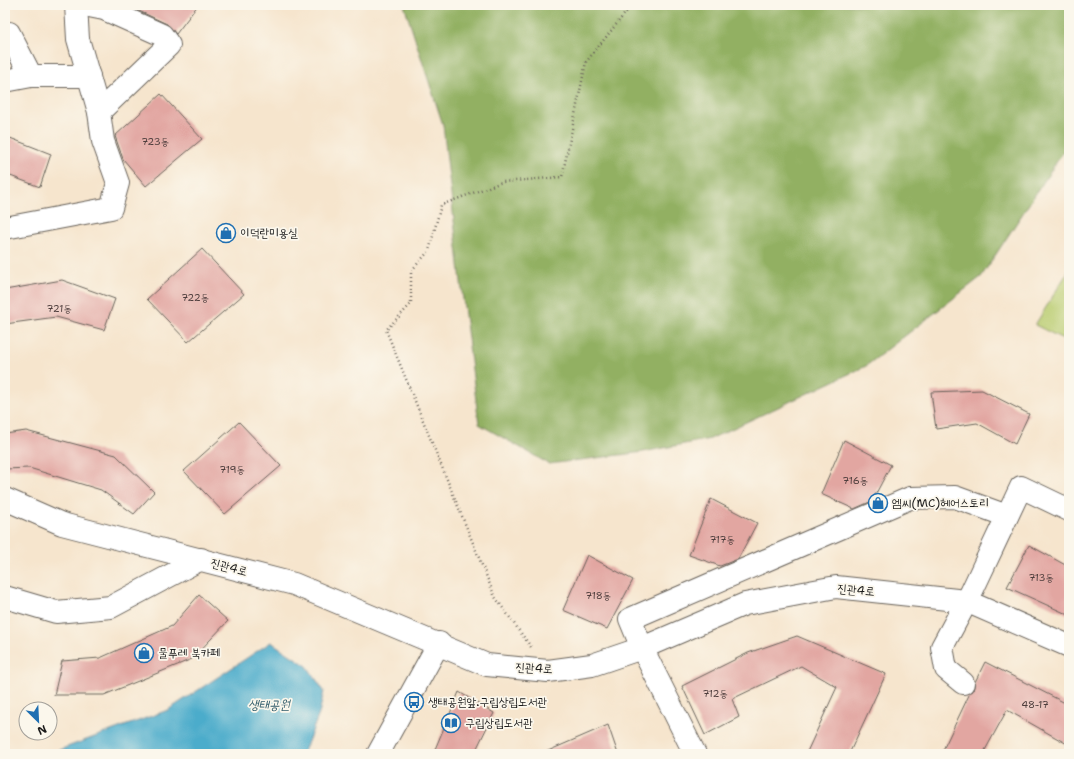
<svg xmlns="http://www.w3.org/2000/svg" width="1074" height="759" viewBox="0 0 1074 759" font-family="'Shantell Sans','Poor Story',sans-serif">
	<style>
		.green { fill: #b9cc70; stroke: #6a7446 }
		.forest { fill: #92b062; stroke: #57663f }
		.water { fill: #4caccb; stroke: #346474 }
		.building { fill: #e2a6a1 }
		.lines { fill: none; stroke-linecap: round; stroke-linejoin: round }
		.minor-casing { stroke: #68625a; stroke-width: 24 }
		.path { stroke: #68625a; stroke-width: 2.5; stroke-dasharray: 1 3; stroke-linecap: butt }
		.minor { stroke: #fff; stroke-width: 22 }
		.labels { text-anchor: middle; dominant-baseline: central; stroke-width: 3.5; stroke-linejoin: round; paint-order: stroke }
		.number-label { font-size: 10px; fill: #4e3e3d }
		.poi-label { font-size: 12px; fill: #1c1c1c; stroke: #fbf7ec; text-anchor: start }
		.street-label { font-size: 12px; fill: #1c1c1c; stroke: #fbf7ec }
		.water-label { font-size: 13px; font-style: italic; fill: #325d6b; stroke: #fbf7ec }
	</style>
	<rect width="100%" height="100%" fill="#fbf7ec"/>
	<filter id="ink" filterUnits="userSpaceOnUse"><feTurbulence type="fractalNoise" baseFrequency=".025" numOctaves="2"/><feDisplacementMap in="SourceGraphic" scale="8" xChannelSelector="R" yChannelSelector="G"/><feConvolveMatrix kernelMatrix="1 2 1 2 8 2 1 2 1" color-interpolation-filters="sRGB"/></filter>
	<filter id="wash" filterUnits="userSpaceOnUse"><feTurbulence type="fractalNoise" baseFrequency=".012" numOctaves="4" result="noise"/><feDisplacementMap in="SourceGraphic" scale="16" xChannelSelector="R" yChannelSelector="G"/><feGaussianBlur stdDeviation="0.9" result="paint"/><feColorMatrix in="noise" values="0 0 0 0 0 0 0 0 0 0 0 0 0 0 0 0 0 1.4 0 .05"/><feComposite in="paint" operator="in"/></filter>
	<g filter="url(#wash)">
		<rect width="100%" height="100%" fill="#f6e5cd"/>
		<!-- green -->
		<path class="green" d="M 1069,270 L 1069,342 L 1035,325 Z"/>
		<!-- forest -->
		<path class="forest" d="M 404,5 L 1069,5 L 1069,143 L 981,277 L 866,366 L 710,439 L 643,452 L 549,464 L 479,424 L 463,299 L 443,125 Z"/>
		<!-- water -->
		<path class="water" d="M 271,642 L 307,666 L 324,691 L 319,714 L 303,754 L 48,754 L 168,710 Z"/>
		<g id="blocks">
			<!-- building -->
			<g class="building">
				<path d="M 126,5 L 198,5 L 176,34 L 167,24 Z"/>
				<path d="M 161,94 L 202,139 L 146,186 L 123,159 L 115,136 Z"/>
				<path d="M 5,136 L 51,154 L 40,187 L 5,174 Z"/>
				<path d="M 202,249 L 244,294 L 188,342 L 147,299 Z"/>
				<path d="M 62,280 L 115,299 L 104,330 L 56,317 L 5,324 L 5,290 Z"/>
				<path d="M 982,390 L 1029,414 L 1015,444 L 977,423 L 936,429 L 931,392 Z"/>
				<path d="M 239,422 L 281,466 L 225,514 L 184,471 Z"/>
				<path d="M 26,431 L 116,455 L 154,492 L 134,514 L 101,490 L 29,468 L 5,469 L 5,434 Z"/>
				<path d="M 844,440 L 891,465 L 872,501 L 854,509 L 821,494 Z"/>
				<path d="M 711,499 L 757,523 L 738,559 L 720,566 L 689,555 Z"/>
				<path d="M 1029,545 L 1069,567 L 1069,615 L 1007,587 Z"/>
				<path d="M 587,555 L 633,580 L 607,629 L 563,610 Z"/>
				<path d="M 199,595 L 228,621 L 192,659 L 104,695 L 54,695 L 62,661 L 100,658 L 172,626 Z"/>
				<path d="M 797,636 L 886,674 L 849,754 L 806,754 L 837,687 L 801,666 L 732,699 L 739,717 L 705,735 L 682,686 L 748,653 Z"/>
				<path d="M 985,662 L 1069,705 L 1069,745 L 1007,710 L 983,754 L 941,754 L 970,693 L 973,691 L 975,682 Z"/>
				<path d="M 459,692 L 494,713 L 474,754 L 433,754 Z"/>
				<path d="M 608,725 L 618,754 L 541,754 Z"/>
			</g>
		</g>
	</g>
	<g filter="url(#ink)">
		<use href="#blocks" fill-opacity="0" stroke="#68625a" stroke-width="1"/>
		<g class="lines">
			<!-- minor casing -->
			<g class="minor-casing">
				<g id="minor">
					<path d="M 84,5 L 104,9 L 162,35 L 169,45 L 99,112"/>
					<path d="M 5,33 L 9,33 L 31,76"/>
					<path d="M 5,81 L 31,76 L 89,76"/>
					<path d="M 5,228 L 111,208 L 118,183 L 103,141 L 99,112 L 78,39 L 76,5"/>
					<path d="M 5,499 L 62,524 L 294,584 L 487,665 L 548,671 L 592,665 L 642,648 L 745,604 L 836,587 L 966,601 L 1069,646"/>
					<path d="M 5,597 L 56,612 L 111,607 L 201,559"/>
					<path d="M 963,683 L 946,669 L 942,647 L 971,593 L 1021,487 L 1069,510"/>
					<path d="M 378,754 L 439,643"/>
					<path d="M 695,754 L 642,648 L 630,619 L 910,498 L 955,497 L 1007,516"/>
				</g>
			</g>
			<!-- path -->
			<path class="path" d="M 531,647 L 495,597 L 386,330 L 411,304 L 411,271 L 429,251 L 441,205 L 502,182 L 562,177 L 586,62 L 627,11 L 627,5"/>
			<!-- minor -->
			<use href="#minor" class="minor"/>
		</g>
	</g>
	<!-- icons -->
	<defs>
		<g id="shop-ring" transform="scale(1)"><circle r="9.5" fill="#fbf7ec" stroke="#1f6fb2" stroke-width="1.5"/><path d="M-5-2.5h2.3a2.7 3.5 0 0 1 5.4 0H5L5.5 6h-11ZM-1.5-2.5h3a1.5 2.3 0 0 0-3 0Z" fill="#1f6fb2"/></g>
		<g id="bus-ring" transform="scale(1)"><circle r="9.5" fill="#fbf7ec" stroke="#1f6fb2" stroke-width="1.5"/><path d="M-5-6H5V4H4V6H2V4H-2V6H-4V4H-5ZM-3.5-4V0h7V-4ZM-3.5 1.2v1.5H-2V1.2ZM2 1.2v1.5H3.5V1.2Z" fill="#1f6fb2"/></g>
		<g id="library-ring" transform="scale(1)"><circle r="9.5" fill="#fbf7ec" stroke="#1f6fb2" stroke-width="1.5"/><path d="M-6-4Q-3-5.5-.7-3.5V5Q-3 3-6 4ZM6-4Q3-5.5 .7-3.5V5Q3 3 6 4Z" fill="#1f6fb2"/></g>
	</defs>
	<g fill-rule="evenodd">
		<use href="#shop-ring" x="226" y="233"/>
		<use href="#shop-ring" x="878" y="503"/>
		<use href="#shop-ring" x="144" y="653"/>
		<use href="#bus-ring" x="414" y="702"/>
		<use href="#library-ring" x="451" y="723"/>
	</g>
	<g class="labels">
		<!-- number labels -->
		<g class="number-label">
			<text x="155" y="141">723동</text>
			<text x="195" y="297">722동</text>
			<text x="59" y="308">721동</text>
			<text x="232" y="469">719동</text>
			<text x="855" y="480">716동</text>
			<text x="722" y="539">717동</text>
			<text x="1041" y="577">713동</text>
			<text x="598" y="595">718동</text>
			<text x="715" y="693">712동</text>
			<text x="1035" y="704">48-17</text>
		</g>
		<!-- poi labels -->
		<g class="poi-label">
			<text x="240" y="233">이덕란미용실</text>
			<text x="892" y="503">엠씨(MC)헤어스토리</text>
			<text x="158" y="653">물푸레 북카페</text>
			<text x="428" y="702">생태공원앞.구립상립도서관</text>
			<text x="465" y="723">구립상립도서관</text>
		</g>
		<!-- street labels -->
		<g class="street-label">
			<text transform="translate(229 567) rotate(15)">진관4로</text>
			<text transform="translate(856 590) rotate(5)">진관4로</text>
			<text transform="translate(534 668) rotate(3)">진관4로</text>
		</g>
		<!-- water labels -->
		<g class="water-label">
			<text x="269" y="704">생태공원</text>
		</g>
	</g>
	<!-- margin -->
	<rect width="1074" height="759" fill="none" stroke="#fbf7ec" stroke-width="20"/>
	<!-- north arrow -->
	<g transform="translate(38 721) rotate(156)"><circle r="19" fill="#fbf7ec" stroke="#a29f99"/>
	<path d="M0-3L7 15L0 10L-7 15Z" fill="#1f6fb2"/>
	<text y="-6" font-size="11" font-weight="bold" text-anchor="middle" fill="#1c1c1c">N</text>
	</g>
</svg>
